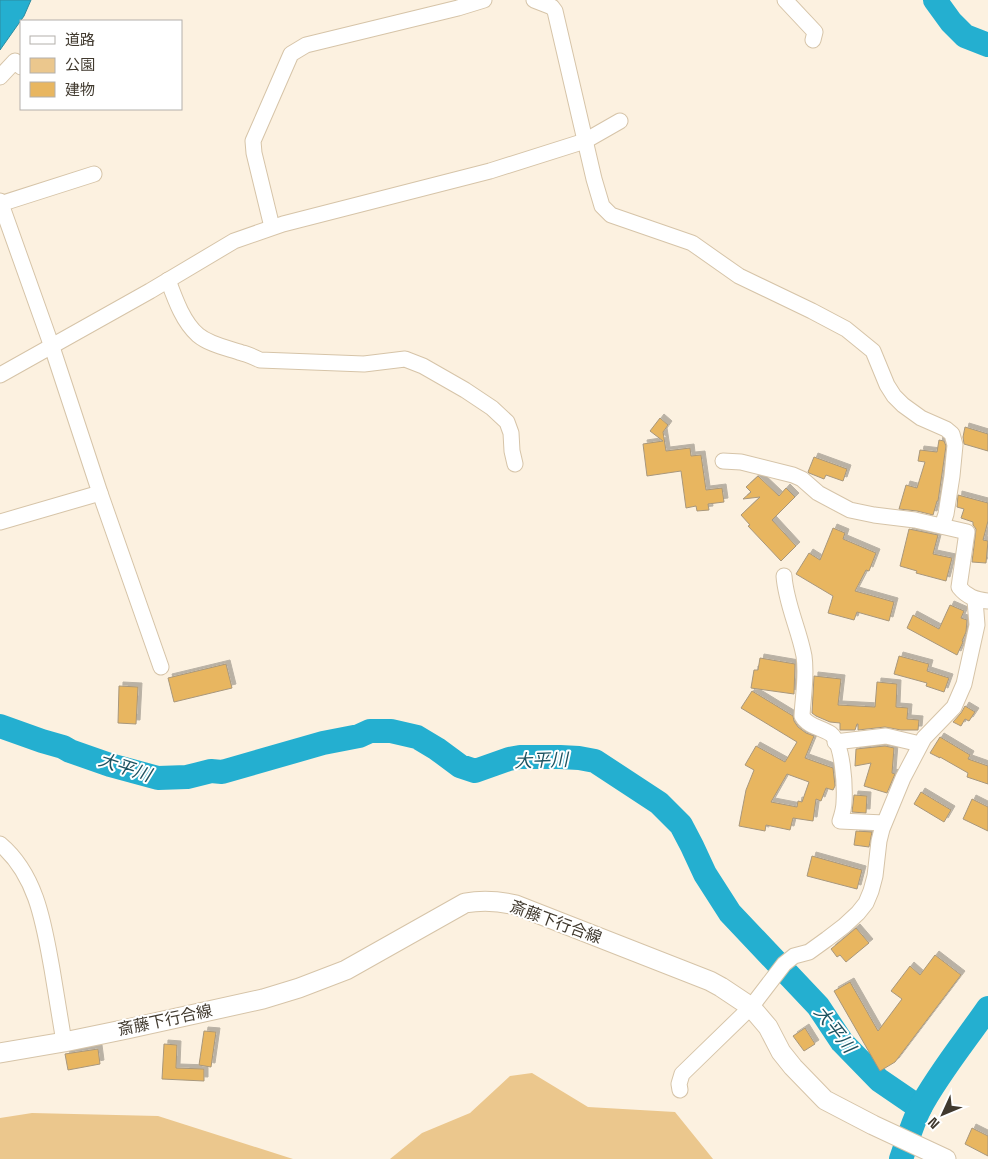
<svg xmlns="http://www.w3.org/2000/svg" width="988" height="1159" viewBox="0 0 988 1159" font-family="'Space Grotesk','Noto Sans JP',sans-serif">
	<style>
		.green { fill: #ebc78d }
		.water { fill: #24afd0; stroke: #2c8c9f }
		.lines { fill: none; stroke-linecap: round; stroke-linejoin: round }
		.river { stroke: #24afd0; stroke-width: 24 }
		.building { fill: #e8b660; stroke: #a8977c; fill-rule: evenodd; filter: url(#shadow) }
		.minor-casing { stroke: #d6c4a8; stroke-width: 17 }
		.major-casing { stroke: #d6c4a8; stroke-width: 21 }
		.minor { stroke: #fff; stroke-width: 15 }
		.major { stroke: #fff; stroke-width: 19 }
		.labels { text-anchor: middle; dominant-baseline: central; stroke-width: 4; stroke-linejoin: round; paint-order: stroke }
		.street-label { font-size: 16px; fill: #40392e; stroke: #fff }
		.water-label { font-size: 18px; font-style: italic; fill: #1e5361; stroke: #fff }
	</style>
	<defs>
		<filter id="shadow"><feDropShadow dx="4" dy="-4" stdDeviation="0" flood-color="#0004"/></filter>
	</defs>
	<rect width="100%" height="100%" fill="#fcf1e0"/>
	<!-- green -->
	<g class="green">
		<path d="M 532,1073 L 588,1107 L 675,1112 L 713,1159 L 390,1159 L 422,1133 L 470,1113 L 510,1076 Z"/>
		<path d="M 32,1113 L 158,1116 L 293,1159 L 0,1159 L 0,1118 Z"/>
	</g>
	<!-- water -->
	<path class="water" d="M 0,0 L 31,0 L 24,16 L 0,50 Z"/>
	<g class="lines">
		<!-- river -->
		<g class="river">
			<path d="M 935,0 L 951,22 L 965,36 L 988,45"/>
			<path d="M 0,726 L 42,741 L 63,747 L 70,751 L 110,765 L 158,778 L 187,777 L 211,771 L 222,772 L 323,743 L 359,736 L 370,731 L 391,731 L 417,737 L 437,749 L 460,766 L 475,771 L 509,759 L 520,757 L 560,757 L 579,758 L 595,761 L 659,803 L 681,825 L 692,846 L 705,874 L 730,913 L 818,1006 L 842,1042 L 879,1080 L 920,1108"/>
			<path d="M 901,1159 C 907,1142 912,1124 920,1108 C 938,1074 966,1040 988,1008"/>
		</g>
	</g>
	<!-- building -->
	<g class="building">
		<path d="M 660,418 L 668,425 L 663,432 L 666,451 L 690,448 L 691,456 L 701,455 L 706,490 L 722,488 L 724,502 L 708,504 L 709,510 L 697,511 L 696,506 L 686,508 L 681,471 L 647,476 L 643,444 L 663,441 L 650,431 Z"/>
		<path d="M 965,427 L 988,434 L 988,451 L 964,444 L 963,437 Z"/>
		<path d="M 939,440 L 944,441 L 946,446 L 938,501 L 937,501 L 933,515 L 917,511 L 899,509 L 906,485 L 917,488 L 925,462 L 918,461 L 920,450 L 937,452 Z"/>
		<path d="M 814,457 L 847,469 L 843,481 L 826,475 L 824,479 L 809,473 L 808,472 Z"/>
		<path d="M 758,476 L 779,496 L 786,488 L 795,497 L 772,520 L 796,546 L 781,561 L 748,526 L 750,525 L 741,515 L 760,497 L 743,499 L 751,492 L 746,487 Z"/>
		<path d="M 958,495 L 988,503 L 988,521 L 983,540 L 988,541 L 986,563 L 972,562 L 976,529 L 973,525 L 973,522 L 961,518 L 964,509 L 957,507 Z"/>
		<path d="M 833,528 L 845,533 L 843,539 L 876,553 L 869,571 L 866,570 L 855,591 L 894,602 L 889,621 L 857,612 L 854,620 L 828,613 L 833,596 L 796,574 L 809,553 L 820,560 Z"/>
		<path d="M 909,529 L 938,535 L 933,554 L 952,558 L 946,581 L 916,573 L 917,571 L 900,566 Z"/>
		<path d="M 950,605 L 964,611 L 961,618 L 967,620 L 966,632 L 962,641 L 963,642 L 957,655 L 907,628 L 913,615 L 939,629 Z"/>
		<path d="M 899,656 L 929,664 L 927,671 L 949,678 L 944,692 L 926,686 L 927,683 L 894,674 Z"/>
		<path d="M 760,658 L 795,664 L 794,694 L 751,688 L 754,670 L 758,670 Z"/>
		<path d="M 226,664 L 232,688 L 174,702 L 168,678 Z"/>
		<path d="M 814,676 L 841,679 L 838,705 L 875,707 L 877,682 L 897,684 L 896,707 L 908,708 L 907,719 L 919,720 L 918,730 L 901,730 L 885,727 L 858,730 L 858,724 L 857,724 L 855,730 L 840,730 L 840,723 L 830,722 L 816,716 L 812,713 Z"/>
		<path d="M 119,686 L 138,687 L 136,724 L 118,723 Z"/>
		<path d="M 752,691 L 793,716 L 794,721 L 798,727 L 806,733 L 814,736 L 805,758 L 833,768 L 835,786 L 833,790 L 826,788 L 821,801 L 816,799 L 813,821 L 793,818 L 790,830 L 766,825 L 765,831 L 739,826 L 746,790 L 754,770 L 745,765 L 756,746 L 785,762 L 797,742 L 741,708 ZM 787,774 L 809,782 L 802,802 L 798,801 L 797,807 L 771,802 Z"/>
		<path d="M 965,706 L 975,712 L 969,721 L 965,719 L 961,726 L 953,722 L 961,713 Z"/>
		<path d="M 940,737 L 970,755 L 968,759 L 988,766 L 988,784 L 967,777 L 968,773 L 940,757 L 940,758 L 930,753 Z"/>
		<path d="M 885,746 L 894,748 L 892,773 L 895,774 L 887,793 L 864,786 L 871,763 L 855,766 L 856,749 Z"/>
		<path d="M 921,792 L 951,810 L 944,822 L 914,804 Z"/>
		<path d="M 854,795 L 867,796 L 866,813 L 852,812 Z"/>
		<path d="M 972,799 L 988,807 L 988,831 L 963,819 Z"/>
		<path d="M 856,831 L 872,832 L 869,847 L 854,845 Z"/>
		<path d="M 812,856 L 862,870 L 857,889 L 807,876 Z"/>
		<path d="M 856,928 L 869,943 L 846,962 L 840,955 L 837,957 L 831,949 Z"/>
		<path d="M 935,955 L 961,975 L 895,1062 L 880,1071 L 834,991 L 850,982 L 878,1031 L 902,999 L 891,991 L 910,966 L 920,975 Z"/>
		<path d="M 805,1028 L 815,1044 L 804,1051 L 793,1036 Z"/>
		<path d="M 204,1031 L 216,1032 L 211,1067 L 199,1065 Z"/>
		<path d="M 164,1044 L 177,1045 L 176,1068 L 204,1069 L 204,1081 L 162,1079 Z"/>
		<path d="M 98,1049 L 100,1064 L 68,1070 L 65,1054 Z"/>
		<path d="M 972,1128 L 988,1136 L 988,1156 L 965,1144 Z"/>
	</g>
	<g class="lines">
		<!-- minor casing -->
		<g class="minor-casing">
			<g id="minor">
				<path d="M 534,0 L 552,7 L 555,11 L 594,179 L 602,206 L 611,215 L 692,243 L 739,276 L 812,311 L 846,329 L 873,351 L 887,385 L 894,396 L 903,405 L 921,418 L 946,429 L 952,434 L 955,445 L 952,476 L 946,514 L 942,526"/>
				<path d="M 785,0 L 815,32 L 813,40"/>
				<path d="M 0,77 L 15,61 L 21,67"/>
				<path d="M 0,201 L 52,347 L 100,493 L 0,522"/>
				<path d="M 0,204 L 94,174"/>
				<path d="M 272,227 L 254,153 L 253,141 L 291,54 L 306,45 L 458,8 L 484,0"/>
				<path d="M 168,280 C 175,299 183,322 198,335 C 210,345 228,348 242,353 C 248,354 254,357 260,360 L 364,364 L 405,359 L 423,366 L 465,390 L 492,408 L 507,422 L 511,433 L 512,451 L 515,464"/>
				<path d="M 0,375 L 150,291 L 234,241 L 283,224 L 490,171 L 585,141 L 620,121"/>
				<path d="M 723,461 L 741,462 L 793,475 L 802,479 L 818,493 L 850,510 L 874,515 L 915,520 L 967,532 L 959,587 C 967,597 976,600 988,601"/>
				<path d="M 100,493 L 161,667"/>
				<path d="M 784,576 C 786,604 799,629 804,656 C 807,676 803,696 802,716 C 808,727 821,727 831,734 C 843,744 845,786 844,802 C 844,808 842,815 840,821 L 884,823"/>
				<path d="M 835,742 L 886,736 L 920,744"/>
				<path d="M 0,844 C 37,875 44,925 52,969 C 56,994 60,1018 64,1042"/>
				<path d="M 680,1090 L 679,1084 L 682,1074 L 751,1007 L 784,964 L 794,956 L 809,952 L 827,939 L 844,926 L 858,913 L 866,903 L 871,891 L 875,876 L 879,841 L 882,829 L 903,778 L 924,738 L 954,707 L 964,684 L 977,625 L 975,600"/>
			</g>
		</g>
		<!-- major casing -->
		<g class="major-casing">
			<path id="major" d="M 0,1053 L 64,1042 L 127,1029 L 263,999 L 299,988 L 346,970 L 465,903 C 482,900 499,901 516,905 L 710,981 L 721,987 L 751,1007 L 768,1027 L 781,1052 L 793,1067 L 825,1100 L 873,1125 L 946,1159"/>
		</g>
		<!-- minor -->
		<use href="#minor" class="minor"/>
		<!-- major -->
		<use href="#major" class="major"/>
	</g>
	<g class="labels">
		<!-- street labels -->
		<g class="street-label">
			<text transform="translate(556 922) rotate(20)">斎藤下行合線</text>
			<text transform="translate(165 1020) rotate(-12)">斎藤下行合線</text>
		</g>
		<!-- water labels -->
		<g class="water-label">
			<text transform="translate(541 760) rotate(-2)">大平川</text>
			<text transform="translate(125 767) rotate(18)">大平川</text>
			<text transform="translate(835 1029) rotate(52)">大平川</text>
		</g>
	</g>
	<!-- legend -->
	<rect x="20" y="20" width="162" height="90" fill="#ffffff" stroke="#b3b0ab"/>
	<rect x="30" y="36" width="25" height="8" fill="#ffffff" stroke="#b3b0ab"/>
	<text x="65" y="45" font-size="15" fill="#40392e">道路</text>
	<rect x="30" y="58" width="25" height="15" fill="#ebc78d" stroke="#b3b0ab"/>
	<text x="65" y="70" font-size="15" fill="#40392e">公園</text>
	<rect x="30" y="82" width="25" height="15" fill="#e8b660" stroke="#b3b0ab"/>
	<text x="65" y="95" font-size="15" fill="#40392e">建物</text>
	<!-- north arrow -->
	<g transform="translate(943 1114) rotate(226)" stroke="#ffffff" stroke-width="4" paint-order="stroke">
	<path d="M0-4L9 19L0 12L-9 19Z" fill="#40392e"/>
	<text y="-8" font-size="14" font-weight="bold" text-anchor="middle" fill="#40392e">N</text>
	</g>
</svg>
